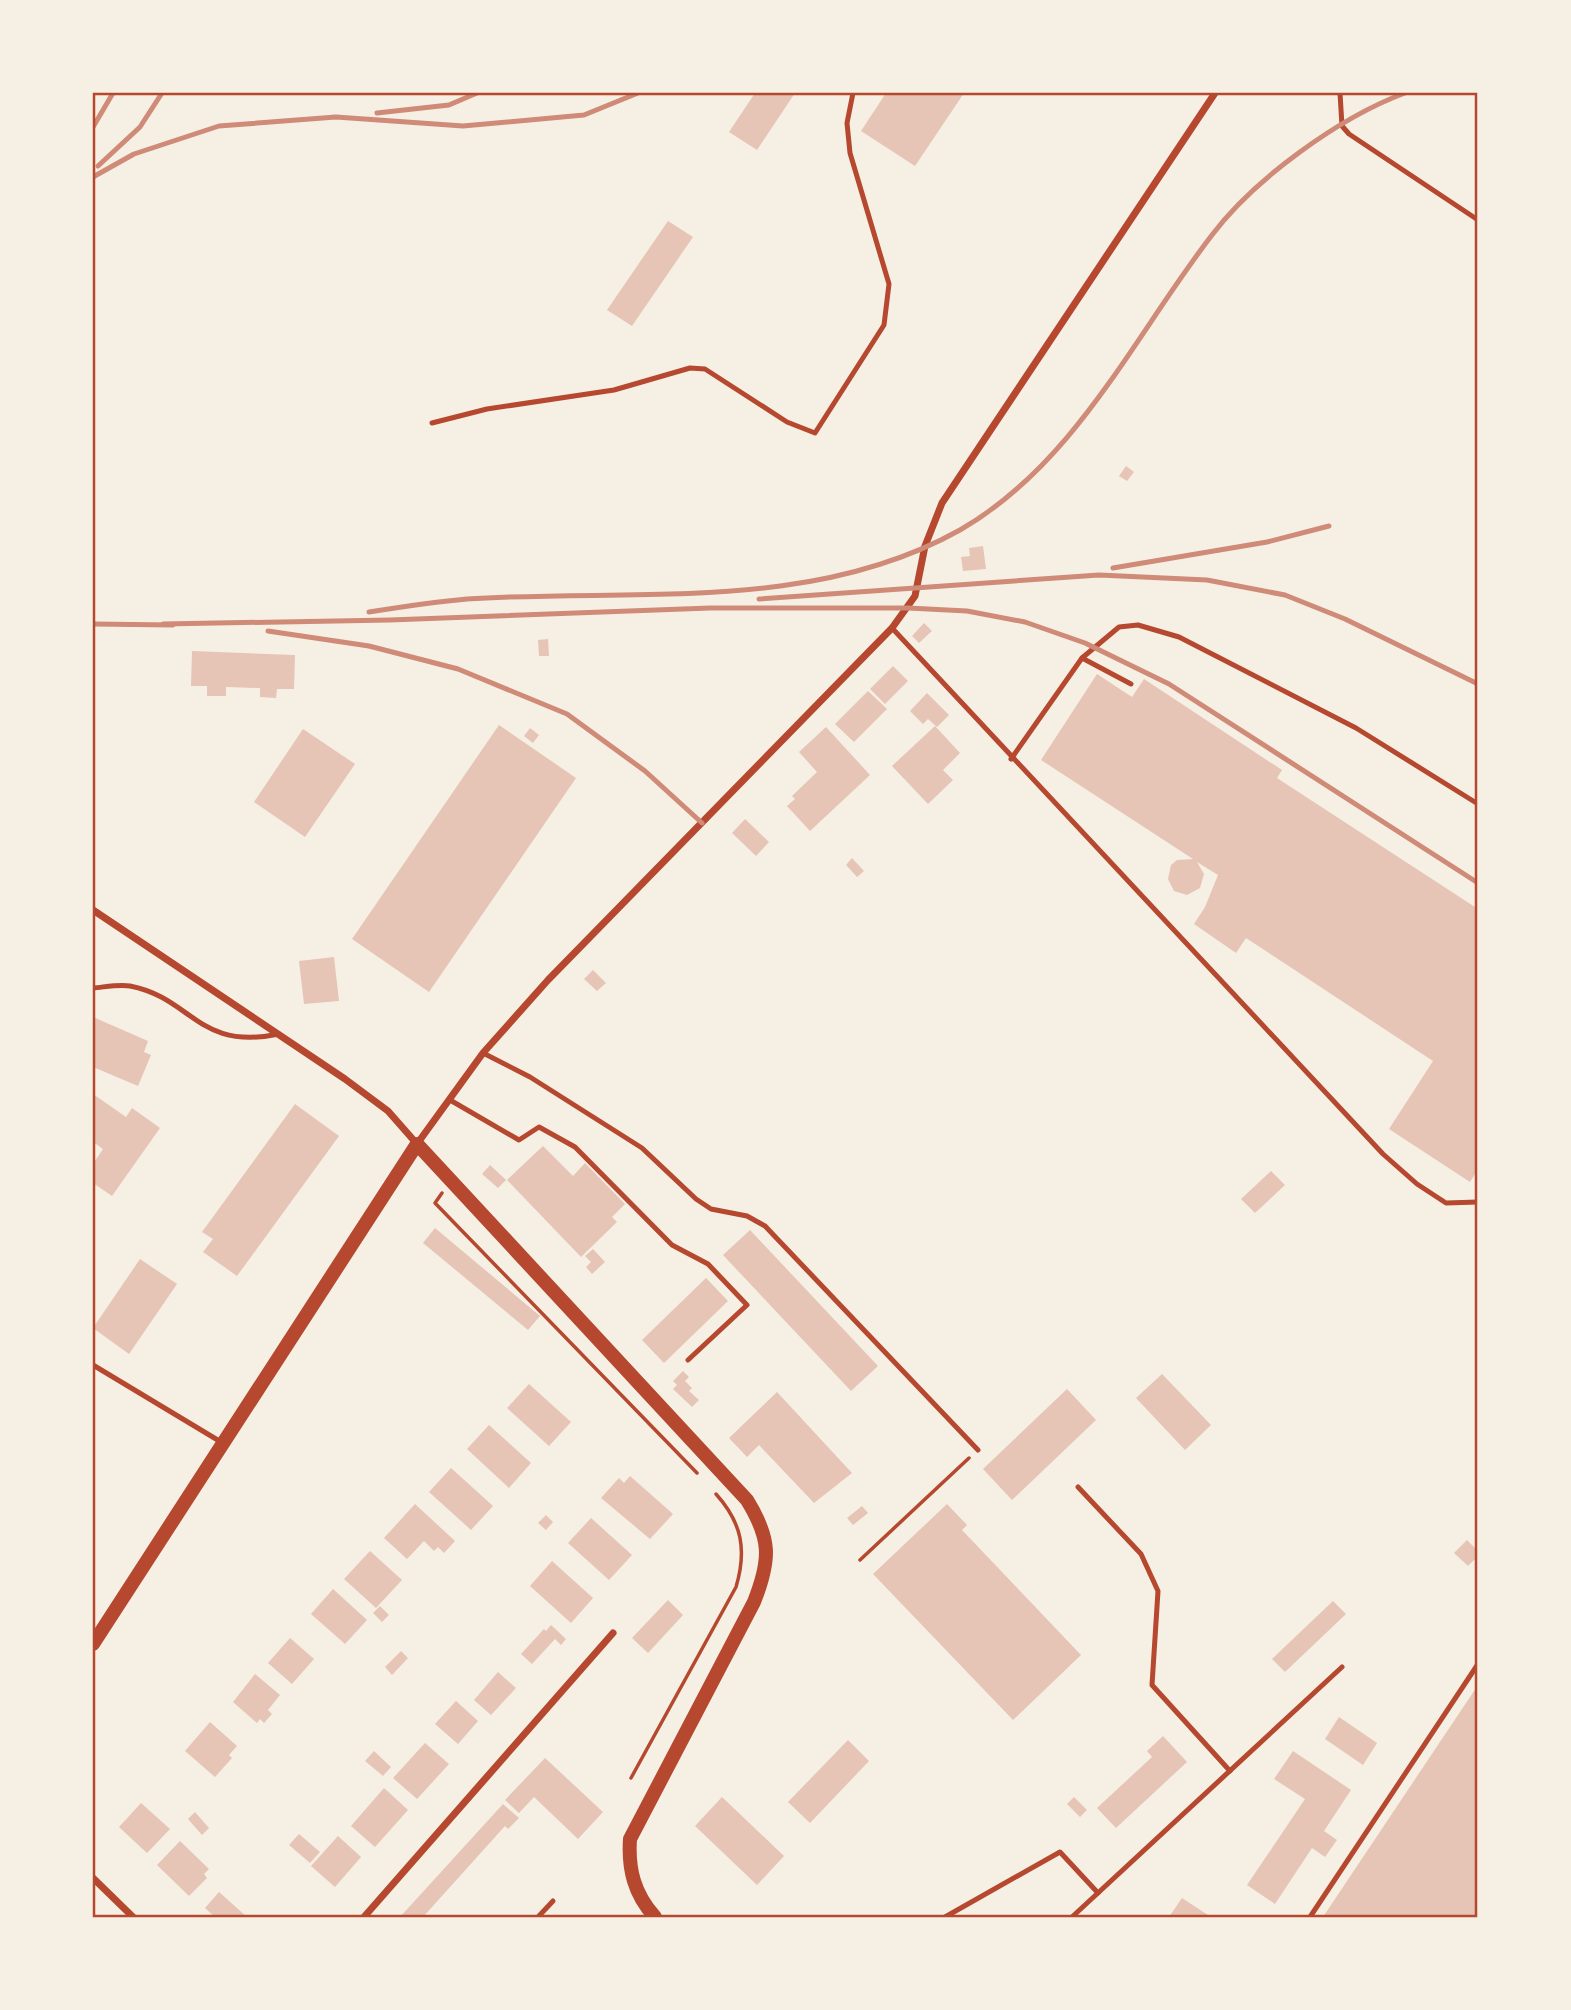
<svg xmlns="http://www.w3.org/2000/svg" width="1571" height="2010" viewBox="0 0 1571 2010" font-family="Lato,sans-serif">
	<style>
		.building { fill: #e6c5b7 }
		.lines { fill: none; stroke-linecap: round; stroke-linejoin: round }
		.path { stroke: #b5482f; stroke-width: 3.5 }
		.service { stroke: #b5482f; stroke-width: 5 }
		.minor { stroke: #b5482f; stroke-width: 7 }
		.secondary { stroke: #b5482f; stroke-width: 14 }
		.rail { stroke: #cf8b77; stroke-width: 5 }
		.neatline { fill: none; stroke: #b5482f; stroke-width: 2.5 }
	</style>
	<rect width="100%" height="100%" fill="#f6efe4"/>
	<!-- building -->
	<g class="building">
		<path d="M 755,93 L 795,93 L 757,150 L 729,132 Z"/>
		<path d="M 886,93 L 964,93 L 915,166 L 861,131 Z"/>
		<path d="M 668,221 L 693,237 L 632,326 L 607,310 Z"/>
		<path d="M 1126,466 L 1134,472 L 1127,481 L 1119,476 Z"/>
		<path d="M 983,546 L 986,569 L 963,571 L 961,557 L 970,556 L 969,548 Z"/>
		<path d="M 924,623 L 932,631 L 919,643 L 912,636 Z"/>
		<path d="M 548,639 L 549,656 L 539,656 L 538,640 Z"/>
		<path d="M 192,651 L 295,655 L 294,689 L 277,689 L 276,698 L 260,697 L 260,688 L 226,687 L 226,696 L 207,696 L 207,686 L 191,686 Z"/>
		<path d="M 893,666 L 908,681 L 885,704 L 870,689 Z"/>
		<path d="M 1097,674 L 1132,697 L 1144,679 L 1282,770 L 1277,778 L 1478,909 L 1478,1169 L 1470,1182 L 1389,1129 L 1433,1061 L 1246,938 L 1236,953 L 1194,924 L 1205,907 L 1218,875 L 1197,862 L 1204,874 L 1200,888 L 1187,895 L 1174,891 L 1168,879 L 1171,865 L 1177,860 L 1193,859 L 1041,760 Z"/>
		<path d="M 868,691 L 887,709 L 854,742 L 835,724 Z"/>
		<path d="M 927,693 L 949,715 L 937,727 L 928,719 L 923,724 L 910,711 Z"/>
		<path d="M 499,725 L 576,778 L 429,992 L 352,939 Z"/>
		<path d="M 935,726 L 960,753 L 943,770 L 953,780 L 928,804 L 892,766 Z"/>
		<path d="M 826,727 L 870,775 L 810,831 L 787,806 L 795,799 L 792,796 L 817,772 L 799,752 Z"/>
		<path d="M 530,728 L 539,735 L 533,743 L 524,736 Z"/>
		<path d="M 303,729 L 355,764 L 305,837 L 254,802 Z"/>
		<path d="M 745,819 L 769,842 L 756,856 L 732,833 Z"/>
		<path d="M 852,858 L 864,871 L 857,877 L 846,865 Z"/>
		<path d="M 334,957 L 339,1001 L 304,1004 L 299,961 Z"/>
		<path d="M 593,970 L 606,983 L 597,991 L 584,979 Z"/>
		<path d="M 93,1017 L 148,1041 L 144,1052 L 151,1055 L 138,1086 L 93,1067 Z"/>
		<path d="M 93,1094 L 126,1117 L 132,1108 L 160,1128 L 112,1196 L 93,1183 L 93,1164 L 103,1149 L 93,1142 Z"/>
		<path d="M 295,1104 L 339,1136 L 237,1276 L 203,1252 L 213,1239 L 202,1232 Z"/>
		<path d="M 543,1146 L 573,1176 L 585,1163 L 625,1204 L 612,1217 L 617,1222 L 581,1257 L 507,1180 Z"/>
		<path d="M 490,1165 L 506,1180 L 498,1188 L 482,1174 Z"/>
		<path d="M 1271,1171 L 1285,1185 L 1255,1213 L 1241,1199 Z"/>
		<path d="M 435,1228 L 540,1316 L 528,1330 L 423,1243 Z"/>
		<path d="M 750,1230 L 878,1366 L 851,1391 L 723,1255 Z"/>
		<path d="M 593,1249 L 605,1262 L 592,1274 L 586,1267 L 591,1262 L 585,1256 Z"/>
		<path d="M 140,1259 L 177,1284 L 129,1354 L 93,1328 Z"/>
		<path d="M 706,1278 L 728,1301 L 664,1363 L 642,1340 Z"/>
		<path d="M 683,1371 L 689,1377 L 685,1381 L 692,1388 L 689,1391 L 699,1400 L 692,1407 L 673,1389 L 677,1385 L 673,1381 Z"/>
		<path d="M 1162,1374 L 1211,1425 L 1185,1450 L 1136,1398 Z"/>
		<path d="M 529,1384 L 571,1422 L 549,1446 L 507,1408 Z"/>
		<path d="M 1067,1389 L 1096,1420 L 1012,1500 L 983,1469 Z"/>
		<path d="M 777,1392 L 852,1473 L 814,1503 L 759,1445 L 747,1457 L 729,1438 Z"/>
		<path d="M 489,1425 L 531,1463 L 509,1488 L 467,1449 Z"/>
		<path d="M 451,1468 L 493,1506 L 471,1530 L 429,1492 Z"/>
		<path d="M 630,1476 L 673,1514 L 650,1539 L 601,1498 L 619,1478 L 624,1483 Z"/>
		<path d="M 415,1504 L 455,1541 L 444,1553 L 438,1547 L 434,1551 L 424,1541 L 407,1559 L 384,1538 Z"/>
		<path d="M 947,1504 L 967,1525 L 962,1530 L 1081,1655 L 1013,1720 L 873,1574 Z"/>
		<path d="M 862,1506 L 868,1513 L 853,1525 L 847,1518 Z"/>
		<path d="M 546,1515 L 553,1522 L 546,1530 L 538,1523 Z"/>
		<path d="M 591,1518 L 632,1555 L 609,1580 L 568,1543 Z"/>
		<path d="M 1467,1540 L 1478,1551 L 1478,1556 L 1468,1566 L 1454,1553 Z"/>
		<path d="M 370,1551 L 402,1580 L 376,1608 L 344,1579 Z"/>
		<path d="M 552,1561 L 593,1598 L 571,1623 L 530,1586 Z"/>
		<path d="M 333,1589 L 367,1620 L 345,1644 L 311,1614 Z"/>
		<path d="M 668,1600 L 683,1615 L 648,1653 L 632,1638 Z"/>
		<path d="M 1333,1601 L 1346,1614 L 1285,1672 L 1272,1659 Z"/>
		<path d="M 380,1606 L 389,1615 L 382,1622 L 373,1613 Z"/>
		<path d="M 551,1625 L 566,1639 L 561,1645 L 555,1639 L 532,1664 L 521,1654 L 544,1629 L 546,1631 Z"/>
		<path d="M 290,1638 L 314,1659 L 292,1684 L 268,1663 Z"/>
		<path d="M 401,1651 L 408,1658 L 392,1675 L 385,1667 Z"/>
		<path d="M 498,1672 L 516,1688 L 491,1715 L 474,1700 Z"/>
		<path d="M 255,1674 L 280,1695 L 268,1710 L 272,1714 L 264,1723 L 260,1719 L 257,1723 L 233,1702 Z"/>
		<path d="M 1478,1685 L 1478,1917 L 1323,1917 Z"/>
		<path d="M 456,1701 L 478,1721 L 458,1744 L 435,1724 Z"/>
		<path d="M 1339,1717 L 1377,1743 L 1363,1765 L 1325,1739 Z"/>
		<path d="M 210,1722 L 237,1746 L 229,1755 L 232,1758 L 215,1777 L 185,1751 Z"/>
		<path d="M 1163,1736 L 1187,1762 L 1116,1828 L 1097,1808 L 1152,1757 L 1147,1751 Z"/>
		<path d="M 848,1740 L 869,1761 L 810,1823 L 788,1802 Z"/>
		<path d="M 425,1743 L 449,1764 L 417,1799 L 393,1778 Z"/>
		<path d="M 374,1751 L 391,1767 L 383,1776 L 365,1761 Z"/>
		<path d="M 1293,1751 L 1351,1790 L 1324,1831 L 1337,1840 L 1325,1857 L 1312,1848 L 1275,1904 L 1247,1885 L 1305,1799 L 1274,1779 Z"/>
		<path d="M 545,1758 L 603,1812 L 578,1839 L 534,1797 L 519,1813 L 505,1800 Z"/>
		<path d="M 384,1788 L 408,1810 L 375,1847 L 351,1826 Z"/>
		<path d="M 722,1797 L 784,1856 L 757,1885 L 695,1826 Z"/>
		<path d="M 1074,1797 L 1087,1810 L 1080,1817 L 1067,1804 Z"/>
		<path d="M 141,1803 L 170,1829 L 147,1853 L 119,1827 Z"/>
		<path d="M 503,1804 L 519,1818 L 508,1829 L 505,1826 L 423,1917 L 400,1917 Z"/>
		<path d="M 195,1812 L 209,1828 L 202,1835 L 188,1819 Z"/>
		<path d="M 299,1834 L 320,1852 L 310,1863 L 289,1845 Z"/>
		<path d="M 338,1836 L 361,1857 L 335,1887 L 311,1866 Z"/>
		<path d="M 180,1841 L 209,1869 L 204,1874 L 207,1878 L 189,1896 L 157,1865 Z"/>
		<path d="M 219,1892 L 247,1917 L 215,1917 L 205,1908 Z"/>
		<path d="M 1182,1898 L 1211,1917 L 1169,1917 Z"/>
	</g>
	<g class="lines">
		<!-- path -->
		<g class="path">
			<path d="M 442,1193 L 435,1203 L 697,1473"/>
			<path d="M 860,1560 L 969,1458"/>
			<path d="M 631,1778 L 736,1587 C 747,1550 742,1523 716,1494"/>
		</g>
		<!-- service -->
		<g class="service">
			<path d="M 1340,93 L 1342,126 L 1349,134 L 1478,220"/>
			<path d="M 432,423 L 487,409 L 614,390 L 690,368 L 705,369 L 787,422 L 815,433 L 884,325 L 889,284 L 850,153 L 847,123 L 853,93"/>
			<path d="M 892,628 L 1383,1154 L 1417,1184 L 1446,1203 L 1478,1202"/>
			<path d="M 1082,658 L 1119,627 L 1138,625 L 1179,637 L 1356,728 L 1478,804"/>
			<path d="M 1011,759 L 1082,658 L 1131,684"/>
			<path d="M 93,988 C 105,987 119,984 130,986 C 192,998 198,1051 279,1034"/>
			<path d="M 483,1053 L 530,1077 L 642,1148 L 696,1199 L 711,1209 L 747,1216 L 765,1226 L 978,1450"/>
			<path d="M 450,1100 L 519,1140 L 539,1127 L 575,1147 L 672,1245 L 708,1264 L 747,1305 L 688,1360"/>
			<path d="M 93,1365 L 221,1442"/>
			<path d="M 1078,1487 L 1141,1554 L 1158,1591 L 1152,1685 L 1230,1771"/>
			<path d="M 538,1917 L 553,1901"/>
			<path d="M 945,1917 L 1060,1852 L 1098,1893"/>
			<path d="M 1072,1917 L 1342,1667"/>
			<path d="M 1310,1917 L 1478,1664"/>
		</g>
		<!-- minor -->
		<g class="minor">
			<path d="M 93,910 L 345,1079 L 388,1111 L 417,1144 L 483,1053 L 548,980 L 892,628 L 915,596 L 925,546 L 942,503 L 1215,93"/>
			<path d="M 93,1878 L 133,1917"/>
			<path d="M 364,1917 L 613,1633"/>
		</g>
		<!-- secondary -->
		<path class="secondary" d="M 93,1644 L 417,1144 L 747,1500 C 771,1539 771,1559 754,1602 L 630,1839 C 628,1869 634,1894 655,1917"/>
		<!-- rail -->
		<g class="rail">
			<path d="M 377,113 L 449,105 L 477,93"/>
			<path d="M 93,127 L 113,93"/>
			<path d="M 98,166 L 140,127 L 162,93"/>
			<path d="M 93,177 L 134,154 L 219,126 L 336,117 L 463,126 L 584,115 L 638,93"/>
			<path d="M 1113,568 L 1267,542 L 1329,526"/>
			<path d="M 759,599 L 1099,575 L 1207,580 L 1285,595 L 1345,619 L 1478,684"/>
			<path d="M 369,612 C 401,607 434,602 467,599 C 632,588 810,614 960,530 C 1075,464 1134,336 1212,235 C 1254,179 1340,117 1405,93"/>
			<path d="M 93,624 L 173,625"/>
			<path d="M 163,624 L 390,620 L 710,608 L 908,608 L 967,611 L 1025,622 L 1085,643 L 1169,684 L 1478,883"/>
			<path d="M 268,631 L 369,646 L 458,669 L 567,714 L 645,771 L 702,823"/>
		</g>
	</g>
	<!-- border -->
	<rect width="1571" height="2010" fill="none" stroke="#f6efe4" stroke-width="189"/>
	<rect x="94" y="94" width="1382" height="1822" class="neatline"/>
</svg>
